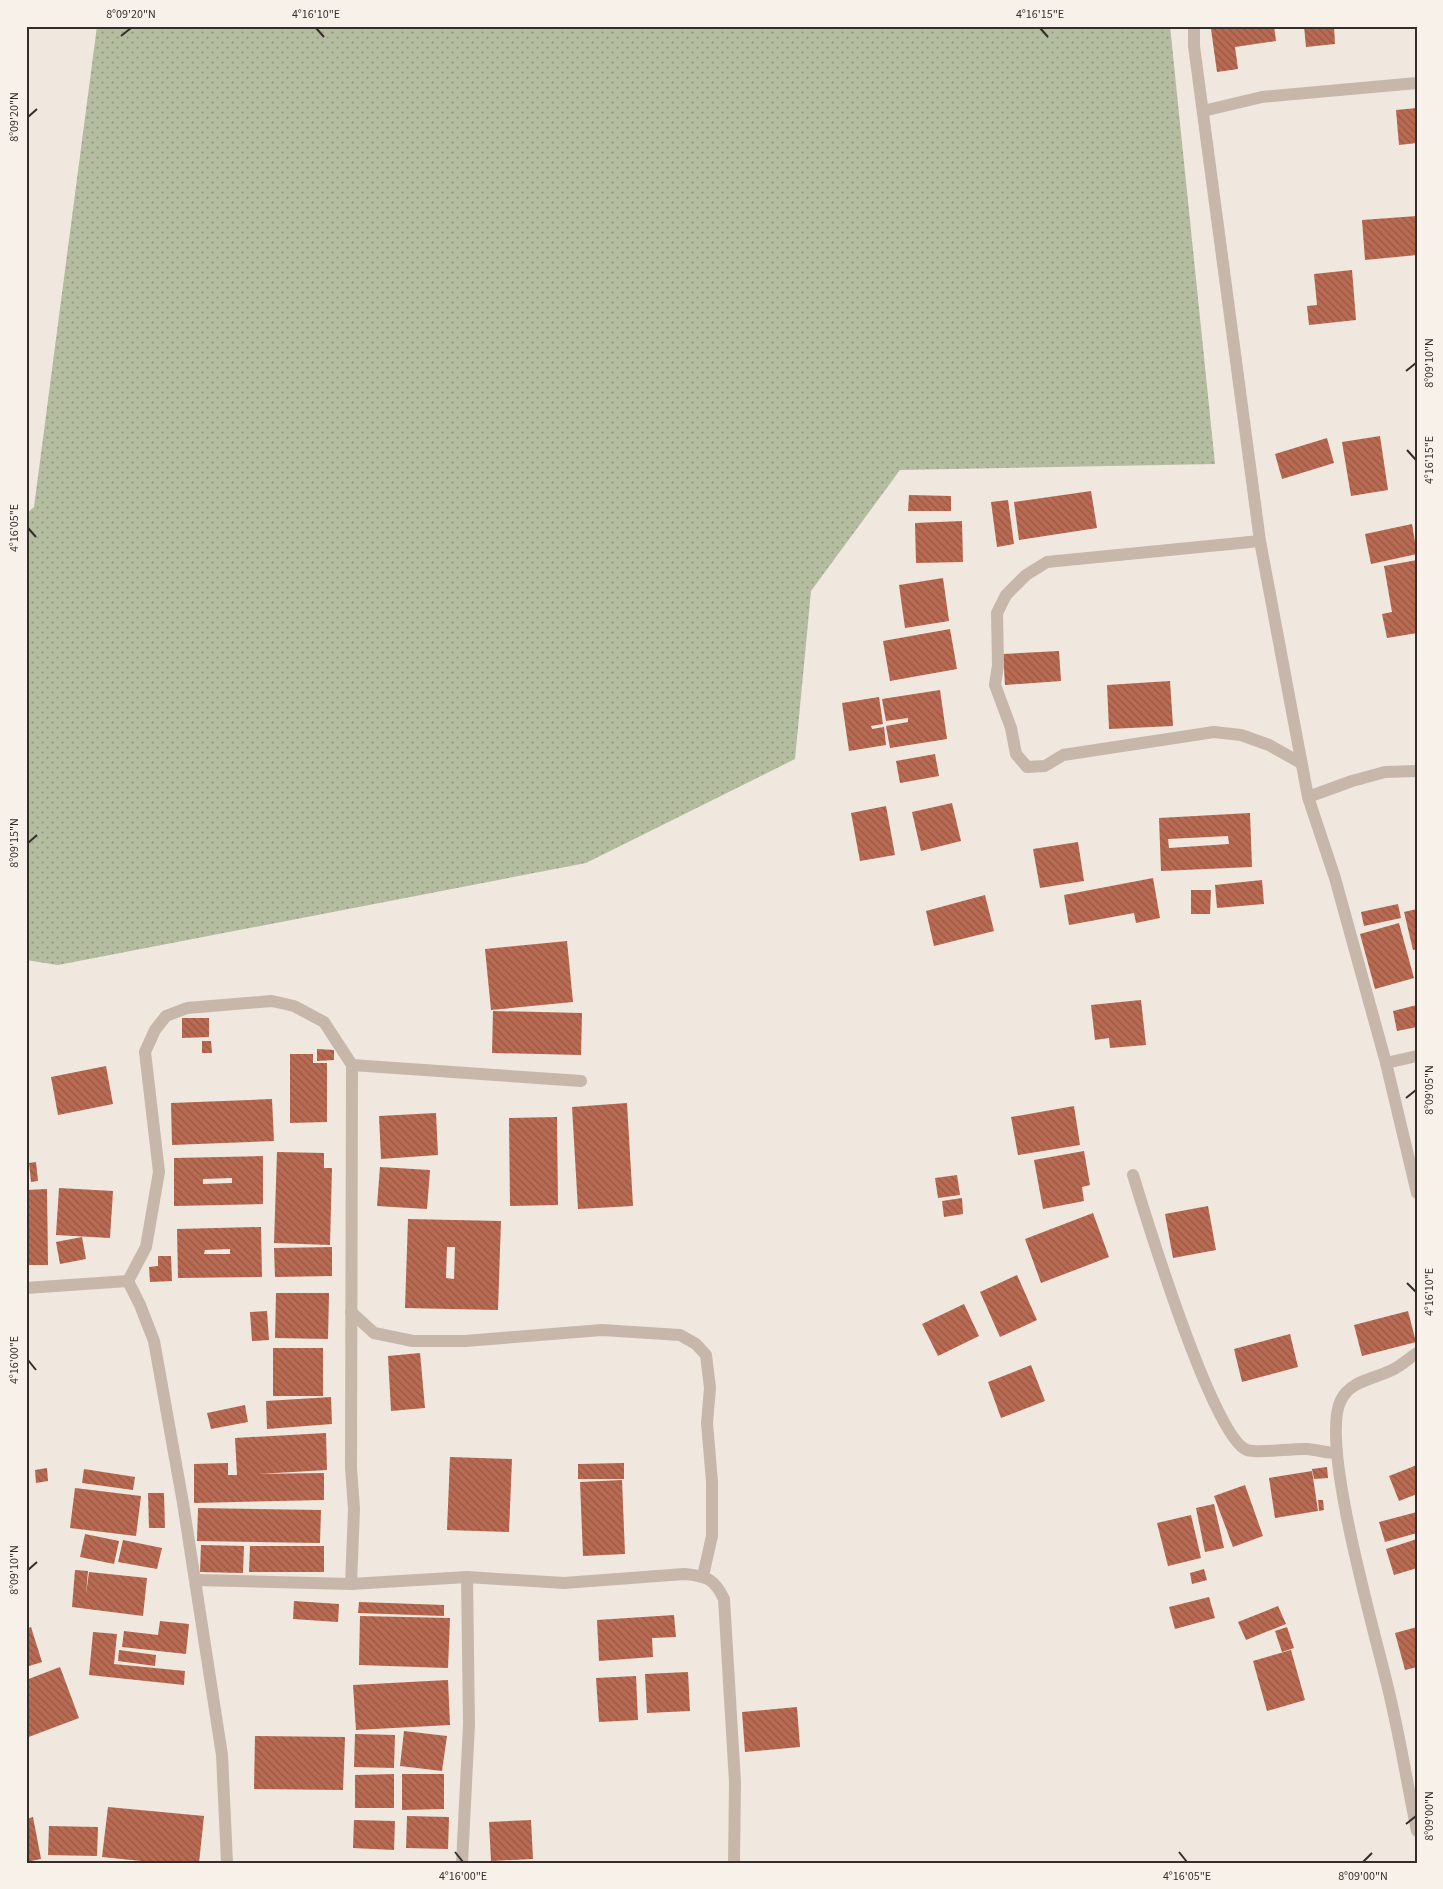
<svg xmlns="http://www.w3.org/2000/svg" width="1443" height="1889" viewBox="0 0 1443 1889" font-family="'Source Sans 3',sans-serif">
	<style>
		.grass { fill: url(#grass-dots) }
		.building { fill: url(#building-back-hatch); fill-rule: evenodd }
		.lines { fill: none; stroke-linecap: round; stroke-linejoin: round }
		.minor { stroke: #c7b7ab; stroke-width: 12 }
		.ticks { fill: none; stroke: #352d29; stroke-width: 2 }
		.neatline { fill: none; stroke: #352d29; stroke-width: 2 }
		.ticks-label { font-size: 12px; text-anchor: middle; fill: #352d29 }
	</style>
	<defs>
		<pattern id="grass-dots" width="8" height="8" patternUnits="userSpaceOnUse" patternTransform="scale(1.25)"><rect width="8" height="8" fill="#b4bd9f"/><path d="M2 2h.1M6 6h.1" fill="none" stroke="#939a82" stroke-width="1.8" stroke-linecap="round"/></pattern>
		<pattern id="building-back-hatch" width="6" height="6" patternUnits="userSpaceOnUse" patternTransform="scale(1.25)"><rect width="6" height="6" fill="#b96a52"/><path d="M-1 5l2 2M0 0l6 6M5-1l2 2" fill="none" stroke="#975844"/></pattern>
	</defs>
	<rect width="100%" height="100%" fill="#f0e7de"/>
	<!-- grass -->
	<path class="grass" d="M 97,26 L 1170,26 L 1215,464 L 900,470 L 811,591 L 795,759 L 586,863 L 58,965 L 26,960 L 26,514 L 34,507 Z"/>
	<!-- building -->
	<g class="building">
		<path d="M 1227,26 L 1274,26 L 1276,41 L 1235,47 L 1238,69 L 1217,72 L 1211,29 Z"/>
		<path d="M 1304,26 L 1334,26 L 1335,44 L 1306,47 Z"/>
		<path d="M 1417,108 L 1417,143 L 1399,145 L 1396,110 Z"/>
		<path d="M 1417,216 L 1417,255 L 1365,260 L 1362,220 Z"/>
		<path d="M 1352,270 L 1356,320 L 1309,325 L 1307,306 L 1317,305 L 1314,274 Z"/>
		<path d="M 1380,436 L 1388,490 L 1351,496 L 1342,442 Z"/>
		<path d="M 1327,438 L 1334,463 L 1282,479 L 1275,454 Z"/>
		<path d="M 1091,491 L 1097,528 L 1019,540 L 1014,502 Z"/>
		<path d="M 909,495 L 951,496 L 951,511 L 908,511 Z"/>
		<path d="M 1008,500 L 1014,544 L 997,547 L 991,502 Z"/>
		<path d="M 962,521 L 963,562 L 916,563 L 915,523 Z"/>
		<path d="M 1412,524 L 1417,554 L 1371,564 L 1365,534 Z"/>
		<path d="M 1417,560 L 1417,633 L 1387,638 L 1382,614 L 1392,612 L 1384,566 Z"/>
		<path d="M 943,578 L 949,621 L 905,628 L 899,585 Z"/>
		<path d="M 950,629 L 957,669 L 890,681 L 883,641 Z"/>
		<path d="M 1059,651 L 1061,681 L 1005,685 L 1003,654 Z"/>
		<path d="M 1170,681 L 1173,726 L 1109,729 L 1107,685 Z"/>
		<path d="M 940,690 L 947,739 L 890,748 L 886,726 L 908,722 L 908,718 L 886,721 L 882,699 Z"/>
		<path d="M 879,697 L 883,724 L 871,726 L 872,729 L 884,727 L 886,745 L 849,751 L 842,703 Z"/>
		<path d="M 935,754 L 939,776 L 900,783 L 896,761 Z"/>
		<path d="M 952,803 L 961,841 L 921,851 L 912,812 Z"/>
		<path d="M 886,806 L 895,855 L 860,861 L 851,813 Z"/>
		<path d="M 1250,813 L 1252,867 L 1161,871 L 1159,818 ZM 1228,836 L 1229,844 L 1169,848 L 1168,839 Z"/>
		<path d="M 1078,842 L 1084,881 L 1040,888 L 1033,849 Z"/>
		<path d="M 1153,878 L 1160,918 L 1136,923 L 1134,913 L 1069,925 L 1064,895 Z"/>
		<path d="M 1262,880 L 1264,904 L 1217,908 L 1215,885 Z"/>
		<path d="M 1191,890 L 1211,890 L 1210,914 L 1191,914 Z"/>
		<path d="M 985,895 L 994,931 L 934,946 L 926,911 Z"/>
		<path d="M 1398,904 L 1401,918 L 1364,926 L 1361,912 Z"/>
		<path d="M 1417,909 L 1417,949 L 1413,950 L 1404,912 Z"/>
		<path d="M 1399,923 L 1414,978 L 1375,989 L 1360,934 Z"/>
		<path d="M 567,941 L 573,1002 L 491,1010 L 485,949 Z"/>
		<path d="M 1141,1000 L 1146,1045 L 1110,1048 L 1109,1038 L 1095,1040 L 1091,1005 Z"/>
		<path d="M 1417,1005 L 1417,1027 L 1397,1031 L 1393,1011 Z"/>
		<path d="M 493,1011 L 582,1013 L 581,1055 L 492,1053 Z"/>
		<path d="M 182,1018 L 209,1018 L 209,1037 L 182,1038 Z"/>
		<path d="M 202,1041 L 211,1041 L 212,1053 L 202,1053 Z"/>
		<path d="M 317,1049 L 334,1050 L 334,1060 L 317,1061 Z"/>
		<path d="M 290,1054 L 313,1054 L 313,1063 L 327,1063 L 327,1122 L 290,1123 Z"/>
		<path d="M 106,1066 L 113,1104 L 58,1115 L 51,1077 Z"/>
		<path d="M 272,1099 L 274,1141 L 172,1145 L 171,1103 Z"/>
		<path d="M 627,1103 L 633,1206 L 578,1209 L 572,1107 Z"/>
		<path d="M 1074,1106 L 1080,1145 L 1018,1155 L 1011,1117 Z"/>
		<path d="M 436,1113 L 438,1155 L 381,1159 L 379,1116 Z"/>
		<path d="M 557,1117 L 558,1205 L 510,1206 L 509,1118 Z"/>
		<path d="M 1084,1151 L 1090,1185 L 1082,1187 L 1084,1201 L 1043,1209 L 1034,1160 Z"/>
		<path d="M 277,1152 L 324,1153 L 324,1168 L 332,1168 L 330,1245 L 274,1243 Z"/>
		<path d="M 263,1156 L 263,1204 L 174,1206 L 174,1158 ZM 232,1178 L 232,1183 L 203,1184 L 203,1179 Z"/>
		<path d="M 36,1162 L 38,1181 L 31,1182 L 29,1163 Z"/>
		<path d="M 380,1167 L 430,1170 L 427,1209 L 377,1206 Z"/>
		<path d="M 957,1175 L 960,1195 L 938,1198 L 935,1178 Z"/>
		<path d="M 59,1188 L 113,1191 L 110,1238 L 56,1235 Z"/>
		<path d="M 47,1189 L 48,1265 L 26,1265 L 26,1190 Z"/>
		<path d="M 962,1198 L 963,1214 L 944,1217 L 942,1201 Z"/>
		<path d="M 1208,1206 L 1216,1250 L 1173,1258 L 1165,1214 Z"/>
		<path d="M 1093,1213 L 1109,1257 L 1041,1283 L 1025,1239 Z"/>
		<path d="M 408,1219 L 501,1221 L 498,1310 L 405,1308 ZM 447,1247 L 455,1247 L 454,1279 L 446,1278 Z"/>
		<path d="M 261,1227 L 262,1277 L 178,1278 L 177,1229 ZM 230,1249 L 230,1254 L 204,1254 L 205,1250 Z"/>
		<path d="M 82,1237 L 86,1259 L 60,1264 L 56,1242 Z"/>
		<path d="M 332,1247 L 332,1276 L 275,1277 L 274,1248 Z"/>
		<path d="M 158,1256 L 171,1256 L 172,1281 L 150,1282 L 149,1267 L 158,1266 Z"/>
		<path d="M 1017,1275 L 1037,1320 L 1000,1337 L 980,1292 Z"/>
		<path d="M 276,1293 L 329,1293 L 328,1339 L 275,1338 Z"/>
		<path d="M 964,1304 L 979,1336 L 938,1356 L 922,1324 Z"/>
		<path d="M 267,1311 L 269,1340 L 252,1341 L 250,1312 Z"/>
		<path d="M 1408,1311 L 1416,1342 L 1362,1356 L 1354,1325 Z"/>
		<path d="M 1290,1334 L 1298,1367 L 1242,1382 L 1234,1349 Z"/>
		<rect x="273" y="1348" width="50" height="48"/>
		<path d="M 420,1353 L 425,1408 L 391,1411 L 388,1356 Z"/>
		<path d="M 1031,1365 L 1045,1401 L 1001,1418 L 988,1382 Z"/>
		<path d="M 331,1397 L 332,1424 L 267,1429 L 266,1401 Z"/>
		<path d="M 245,1405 L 248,1422 L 211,1429 L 207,1413 Z"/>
		<path d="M 326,1433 L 327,1470 L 258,1474 L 324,1473 L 324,1500 L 194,1503 L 194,1464 L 228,1463 L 228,1475 L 237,1475 L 235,1438 Z"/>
		<path d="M 450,1457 L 512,1459 L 509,1532 L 447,1530 Z"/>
		<path d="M 624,1463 L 624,1479 L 578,1479 L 578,1464 Z"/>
		<path d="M 1417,1465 L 1417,1494 L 1399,1501 L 1389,1476 Z"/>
		<path d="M 1327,1467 L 1328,1478 L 1314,1479 L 1312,1469 Z"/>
		<path d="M 47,1468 L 48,1481 L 36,1483 L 35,1470 Z"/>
		<path d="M 84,1469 L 135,1477 L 133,1490 L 82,1483 Z"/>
		<path d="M 1312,1471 L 1318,1511 L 1275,1518 L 1269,1478 Z"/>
		<path d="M 622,1480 L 625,1554 L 583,1556 L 580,1482 Z"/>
		<path d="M 1245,1485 L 1263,1536 L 1233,1547 L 1214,1496 Z"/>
		<path d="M 75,1488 L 141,1496 L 136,1536 L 70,1528 Z"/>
		<path d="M 148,1493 L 164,1493 L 165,1528 L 149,1528 Z"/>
		<path d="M 1318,1500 L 1323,1500 L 1324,1510 L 1319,1511 Z"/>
		<path d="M 1214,1504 L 1224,1548 L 1205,1552 L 1196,1508 Z"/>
		<path d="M 198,1508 L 321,1510 L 320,1543 L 197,1541 Z"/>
		<path d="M 1417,1512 L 1417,1533 L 1385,1542 L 1379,1522 Z"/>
		<path d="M 1191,1515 L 1201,1558 L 1168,1566 L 1157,1523 Z"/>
		<path d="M 85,1534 L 119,1541 L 114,1564 L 80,1557 Z"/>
		<path d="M 1417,1539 L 1417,1568 L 1394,1575 L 1386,1549 Z"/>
		<path d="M 123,1540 L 162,1548 L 157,1569 L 118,1562 Z"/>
		<path d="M 201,1545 L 244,1546 L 243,1573 L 200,1572 Z"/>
		<path d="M 250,1546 L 324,1546 L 324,1572 L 249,1572 Z"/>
		<path d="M 1204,1569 L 1207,1580 L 1192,1584 L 1190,1573 Z"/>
		<path d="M 75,1570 L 88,1571 L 86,1594 L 89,1572 L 147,1578 L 143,1616 L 72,1607 Z"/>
		<path d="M 1209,1597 L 1215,1618 L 1175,1629 L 1169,1607 Z"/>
		<path d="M 294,1601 L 339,1604 L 338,1622 L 293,1619 Z"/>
		<path d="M 359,1602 L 444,1605 L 444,1616 L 358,1613 Z"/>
		<path d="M 1278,1606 L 1286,1624 L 1246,1640 L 1238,1622 Z"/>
		<path d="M 674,1615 L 676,1637 L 652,1638 L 653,1657 L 599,1661 L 597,1620 Z"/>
		<path d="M 360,1616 L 450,1618 L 448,1668 L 359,1665 Z"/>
		<path d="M 160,1621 L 189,1624 L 186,1654 L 122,1647 L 124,1631 L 158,1635 Z"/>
		<path d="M 31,1627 L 42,1662 L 26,1667 L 26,1629 Z"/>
		<path d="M 1287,1627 L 1294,1648 L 1282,1652 L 1275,1631 Z"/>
		<path d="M 1417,1627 L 1417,1667 L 1405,1670 L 1395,1633 Z"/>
		<path d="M 93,1632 L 117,1634 L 114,1664 L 185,1671 L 184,1685 L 89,1675 Z"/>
		<path d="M 119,1650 L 156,1655 L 155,1666 L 118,1661 Z"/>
		<path d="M 1291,1650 L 1305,1700 L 1267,1711 L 1253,1661 Z"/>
		<path d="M 60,1667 L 79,1718 L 26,1738 L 26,1680 Z"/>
		<path d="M 688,1672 L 690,1711 L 647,1713 L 645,1674 Z"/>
		<path d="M 636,1676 L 638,1720 L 599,1722 L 596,1678 Z"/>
		<path d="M 448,1680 L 450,1725 L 356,1730 L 353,1685 Z"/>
		<path d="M 797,1707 L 800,1747 L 745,1752 L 742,1712 Z"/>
		<path d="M 404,1731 L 447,1736 L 442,1771 L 400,1766 Z"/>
		<path d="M 355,1734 L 395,1735 L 394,1768 L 354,1767 Z"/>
		<path d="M 255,1736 L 345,1737 L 343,1790 L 254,1789 Z"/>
		<path d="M 394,1774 L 394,1808 L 355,1808 L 355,1775 Z"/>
		<path d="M 402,1774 L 444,1774 L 444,1809 L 402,1810 Z"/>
		<path d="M 108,1807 L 204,1816 L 199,1863 L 161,1863 L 102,1857 Z"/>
		<path d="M 407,1816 L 449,1817 L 448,1849 L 406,1848 Z"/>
		<path d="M 33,1817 L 41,1859 L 26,1862 L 26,1819 Z"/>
		<path d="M 354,1820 L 395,1821 L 394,1850 L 353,1848 Z"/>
		<path d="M 531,1820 L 533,1859 L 491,1861 L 489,1822 Z"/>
		<path d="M 49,1826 L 98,1827 L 97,1856 L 48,1855 Z"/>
	</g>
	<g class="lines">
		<!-- minor -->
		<g class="minor">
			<path d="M 1194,26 L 1194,46 L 1260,541 L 1308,797 L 1335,878 L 1386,1063 L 1417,1193"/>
			<path d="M 1203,111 L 1262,97 L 1417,83"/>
			<path d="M 1260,541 L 1047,562 L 1026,575 L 1006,595 L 997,613 L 998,665 L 995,685 L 1011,728 L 1016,754 L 1027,767 L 1045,766 L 1063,755 L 1214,732 L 1241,735 L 1269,745 L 1301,763"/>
			<path d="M 1308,797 L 1352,781 L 1385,772 L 1417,771"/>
			<path d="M 1386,1063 L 1417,1056"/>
			<path d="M 1133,1175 C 1146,1217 1213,1439 1247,1450 C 1260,1454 1292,1448 1307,1449 C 1318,1450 1327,1453 1337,1453"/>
			<path d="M 128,1281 L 146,1247 L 159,1172 L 145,1052 L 155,1030 L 166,1016 L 187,1008 L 272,1001 L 294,1006 L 324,1022 L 352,1065 L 581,1081"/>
			<path d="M 128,1281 L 140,1305 L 154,1341 L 183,1503 L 222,1755 L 227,1863"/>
			<path d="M 26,1288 L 128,1281"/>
			<path d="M 351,1312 L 374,1333 L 413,1341 L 465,1341 L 602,1330 L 680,1335 L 696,1344 L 706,1355 L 710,1388 L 707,1423 L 712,1482 L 712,1536 L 703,1576"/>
			<path d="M 1417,1353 C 1409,1358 1401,1366 1392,1370 C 1375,1379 1351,1380 1341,1400 C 1318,1443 1379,1645 1391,1701 C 1401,1744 1408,1788 1417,1831"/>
			<path d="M 196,1580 L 351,1584 L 467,1577 L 564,1583 L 684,1574 C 706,1576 714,1578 724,1599 L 735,1782 L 734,1863"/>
			<path d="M 351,1584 L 354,1509 L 351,1468 L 352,1065"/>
			<path d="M 462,1863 L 469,1724 L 467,1577"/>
		</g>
	</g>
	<!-- ticks -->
	<path class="ticks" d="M 316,28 L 324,37M 1040,28 L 1048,37M 121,36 L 131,28M 28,117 L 37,109M 1406,371 L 1416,363M 1407,450 L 1416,460M 28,528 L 36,537M 28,843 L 37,835M 1406,1098 L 1416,1090M 1407,1283 L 1416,1292M 28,1360 L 36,1370M 28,1570 L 37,1562M 1406,1824 L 1416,1816M 455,1852 L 463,1862M 1179,1852 L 1187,1862M 1363,1862 L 1372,1853"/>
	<!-- border -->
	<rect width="1443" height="1889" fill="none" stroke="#f8f1ea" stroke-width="55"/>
	<rect x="28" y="28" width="1388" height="1834" class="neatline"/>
	<g class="ticks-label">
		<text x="131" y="18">8°09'20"N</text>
		<text x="316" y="18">4°16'10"E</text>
		<text x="1040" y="18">4°16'15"E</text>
		<text transform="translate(14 117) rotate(-90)" y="4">8°09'20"N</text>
		<text transform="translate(1429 363) rotate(-90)" y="4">8°09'10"N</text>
		<text transform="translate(1429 460) rotate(-90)" y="4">4°16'15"E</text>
		<text transform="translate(14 528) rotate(-90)" y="4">4°16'05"E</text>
		<text transform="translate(14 843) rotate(-90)" y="4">8°09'15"N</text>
		<text transform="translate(1429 1090) rotate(-90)" y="4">8°09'05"N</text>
		<text transform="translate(1429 1292) rotate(-90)" y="4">4°16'10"E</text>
		<text transform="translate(14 1360) rotate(-90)" y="4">4°16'00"E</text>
		<text transform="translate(14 1570) rotate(-90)" y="4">8°09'10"N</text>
		<text transform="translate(1429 1816) rotate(-90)" y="4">8°09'00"N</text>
		<text x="463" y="1880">4°16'00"E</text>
		<text x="1187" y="1880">4°16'05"E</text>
		<text x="1363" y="1880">8°09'00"N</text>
	</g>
</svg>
